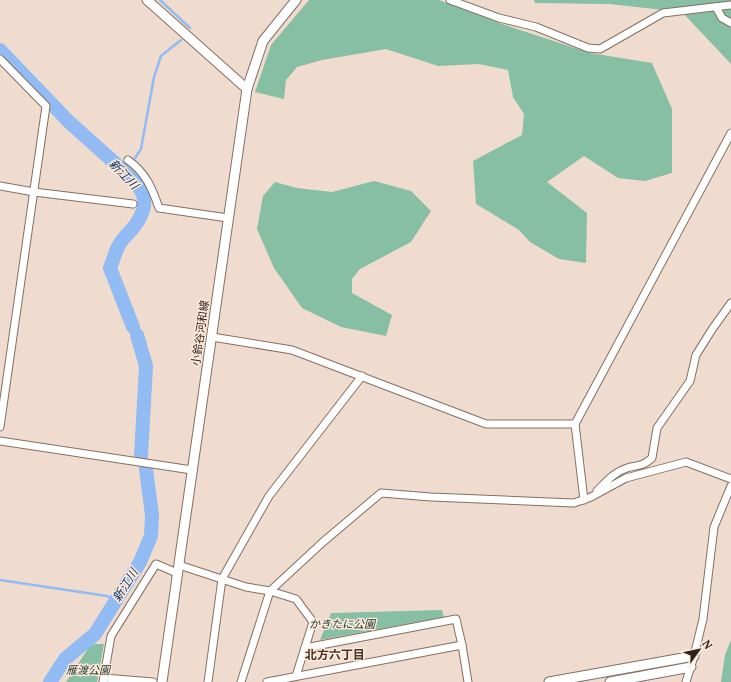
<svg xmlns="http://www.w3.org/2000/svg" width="731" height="682" viewBox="0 0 731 682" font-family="'PT Serif','Noto Sans JP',serif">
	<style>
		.green { fill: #86bfa3 }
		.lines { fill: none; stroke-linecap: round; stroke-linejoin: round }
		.stream { stroke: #91bbf2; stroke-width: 2.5 }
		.river { stroke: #91bbf2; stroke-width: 14 }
		.street-casing { stroke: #827064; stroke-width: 9 }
		.secondary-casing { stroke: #827064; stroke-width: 11 }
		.street { stroke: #fff; stroke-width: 7 }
		.secondary { stroke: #fff; stroke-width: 9 }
		.labels { text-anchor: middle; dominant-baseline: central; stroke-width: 3; stroke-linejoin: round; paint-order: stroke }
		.street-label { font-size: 11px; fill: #2a231e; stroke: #fee9db }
		.park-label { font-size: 11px; font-style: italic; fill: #183a2b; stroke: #fee9db }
		.water-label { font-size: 12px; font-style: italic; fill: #0d3667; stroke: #fee9db }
		.neighbourhood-label { font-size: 12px; font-weight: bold; fill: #45362a; stroke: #fee9db }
	</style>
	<rect width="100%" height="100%" fill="#f0dcce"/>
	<!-- green -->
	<g class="green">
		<path d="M 309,0 L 439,0 L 502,24 L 590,53 L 652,63 L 672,109 L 672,173 L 645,181 L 618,178 L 584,156 L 547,182 L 587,213 L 586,263 L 559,259 L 530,242 L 519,230 L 476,204 L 473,161 L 522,135 L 524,114 L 513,97 L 508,70 L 479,64 L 438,66 L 386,49 L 322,60 L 297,67 L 286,80 L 284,99 L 255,92 L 271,45 Z"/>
		<path d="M 534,0 L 731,0 L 731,64 L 682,12 L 609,4 L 535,3 Z"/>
		<path d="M 374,181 L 411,191 L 431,211 L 411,242 L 360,269 L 352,279 L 352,293 L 392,315 L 386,336 L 341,327 L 302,308 L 274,268 L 257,229 L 263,196 L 275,182 L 297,188 L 332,192 Z"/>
		<path d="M 442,610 L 444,617 L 320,640 L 331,613 Z"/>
		<path d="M 731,640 L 731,682 L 721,682 L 725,655 Z"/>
		<path d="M 91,644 L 104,644 L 97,682 L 66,682 Z"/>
	</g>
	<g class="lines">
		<!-- stream -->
		<g class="stream">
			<path d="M 160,0 L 190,28"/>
			<path d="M 135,158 L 141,149 L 154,77 L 161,56 L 181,40"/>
			<path d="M 126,173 L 130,167"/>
			<path d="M 0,580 L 107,596 L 116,601"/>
		</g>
		<!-- river -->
		<g class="river">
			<path d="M 0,50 L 68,121 L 126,173 C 142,188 151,200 138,221 C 133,230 124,236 119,245 C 115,252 113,261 110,268 L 133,327"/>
			<path d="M 137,335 L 146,366 L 141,456"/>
			<path d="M 50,682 L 65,659 L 95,634 L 140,562 L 151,536 L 152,515 L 146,469"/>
		</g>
		<!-- street casing -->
		<g class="street-casing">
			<g id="street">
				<path d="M 450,0 L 499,18 L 536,27 L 588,48 L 600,49 L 663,13 L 731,5"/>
				<path d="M 716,7 L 722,18 L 731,23"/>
				<path d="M 0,59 L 46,106 L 0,427"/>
				<path d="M 128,160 C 146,173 152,188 159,208 L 228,218"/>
				<path d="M 0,186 L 34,192 L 133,204"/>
				<path d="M 212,337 L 292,350 L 486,424 L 575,424"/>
				<path d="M 0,441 L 192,470"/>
				<path d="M 597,491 C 606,482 614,472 627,468 C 639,464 640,468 652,458 L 657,428 L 690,381 L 696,355 L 713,328 L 731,303"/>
				<path d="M 584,500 L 575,424 L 731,133"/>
				<path d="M 179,565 L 246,587 L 270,591 L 296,599 L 313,622 L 296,676"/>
				<path d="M 305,648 L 456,619 L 462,645"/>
				<path d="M 104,678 L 153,682"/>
				<path d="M 103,682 L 111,636 L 156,564 L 177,573"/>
				<path d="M 208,682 L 222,579 L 269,496 L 362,376"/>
				<path d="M 241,682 L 270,591 L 323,542 L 381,493 L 431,497 L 574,503 L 591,497 L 626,478 L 686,462 L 731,479"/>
				<path d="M 267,682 L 462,645 L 468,682"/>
				<path d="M 686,682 L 694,656 L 703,619 L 714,527 L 731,486"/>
			</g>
		</g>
		<!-- secondary casing -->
		<g class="secondary-casing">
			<g id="secondary">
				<path d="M 147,0 L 247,89"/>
				<path d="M 162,682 L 247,89 L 263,41 L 296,0"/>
				<path d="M 549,682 L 694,656"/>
				<path d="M 610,682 L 691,667"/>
			</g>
		</g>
		<!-- street -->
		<use href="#street" class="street"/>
		<!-- secondary -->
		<use href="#secondary" class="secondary"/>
	</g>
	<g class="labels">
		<!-- street labels -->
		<g class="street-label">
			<text transform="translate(200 333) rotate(-82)">小鈴谷河和線</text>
		</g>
		<!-- park labels -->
		<g class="park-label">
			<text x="342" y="624">かきたに公園</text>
			<text x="88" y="670">雁渡公園</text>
		</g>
		<!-- water labels -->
		<g class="water-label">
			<text transform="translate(124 174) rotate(46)">新江川</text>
			<text transform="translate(125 585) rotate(-58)">新江川</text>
		</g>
		<!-- neighbourhood labels -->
		<g class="neighbourhood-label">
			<text x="335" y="654">北方六丁目</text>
		</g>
	</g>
	<!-- north arrow -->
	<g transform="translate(699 650) rotate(57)" stroke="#fee9db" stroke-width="3" paint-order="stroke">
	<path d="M0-3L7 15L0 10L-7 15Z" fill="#2a231e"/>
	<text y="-6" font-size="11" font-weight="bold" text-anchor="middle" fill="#2a231e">N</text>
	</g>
</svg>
